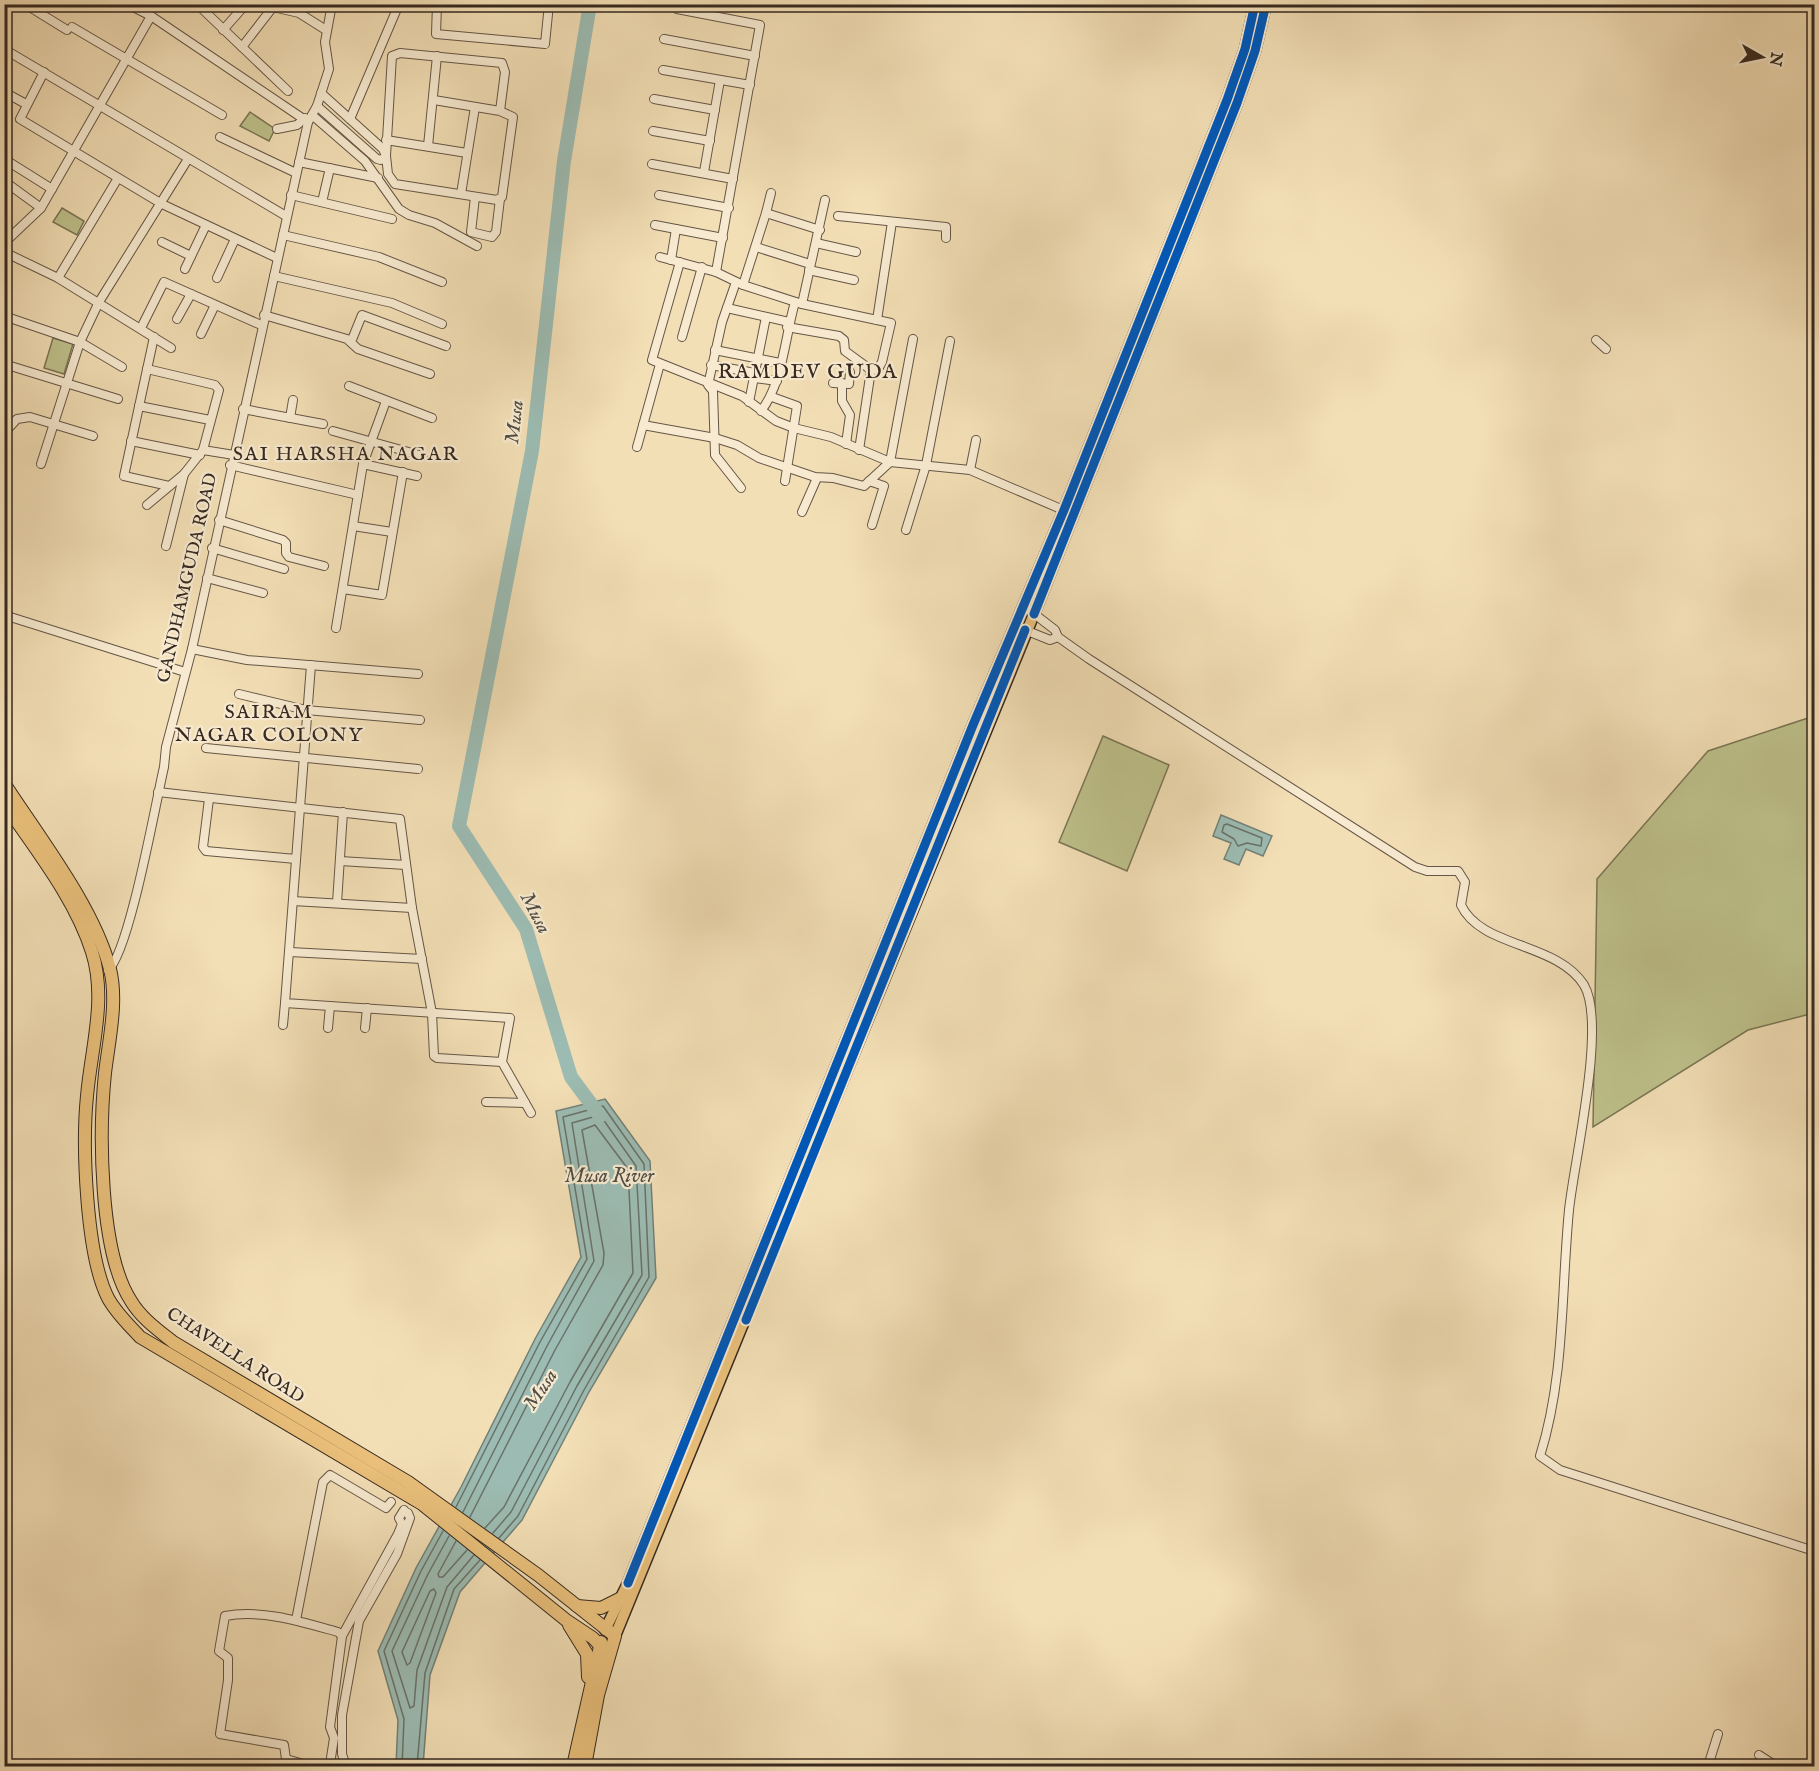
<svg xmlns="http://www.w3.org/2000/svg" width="1819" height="1771" viewBox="0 0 1819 1771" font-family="'IM FELL English',serif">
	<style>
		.green { fill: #bec18b; stroke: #7a7556; stroke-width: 1.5 }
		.water { fill: #9cbcb3; stroke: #738178; stroke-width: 1.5 }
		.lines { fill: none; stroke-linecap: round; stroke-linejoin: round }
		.shore { stroke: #69726a; stroke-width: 1.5 }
		.river { stroke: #9cbcb3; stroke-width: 14 }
		.minor-casing { stroke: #655646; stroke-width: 10 }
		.major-casing { stroke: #362920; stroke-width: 13 }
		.highway-casing { stroke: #362920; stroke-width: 14 }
		.minor { stroke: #f7ead0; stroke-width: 8 }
		.major { stroke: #eac07b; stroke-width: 10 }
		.highway { stroke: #eac07b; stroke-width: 12 }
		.cycleway-casing { stroke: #f7ead0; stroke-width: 13 }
		.cycleway { stroke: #0057b8; stroke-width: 9 }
		.labels { text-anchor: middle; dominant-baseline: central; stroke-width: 4.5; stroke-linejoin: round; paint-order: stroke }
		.street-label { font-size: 18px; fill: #362920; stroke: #f7ead0 }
		.water-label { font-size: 20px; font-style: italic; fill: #504e45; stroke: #f7ead0 }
		.neighbourhood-label { font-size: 20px; letter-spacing: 1.5px; fill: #362920; stroke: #f7ead0 }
		.quarter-label { font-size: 21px; letter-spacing: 1.5px; fill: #362920; stroke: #f7ead0 }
	</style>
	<rect width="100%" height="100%" fill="#f3dfb6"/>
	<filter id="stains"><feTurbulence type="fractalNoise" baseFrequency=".00333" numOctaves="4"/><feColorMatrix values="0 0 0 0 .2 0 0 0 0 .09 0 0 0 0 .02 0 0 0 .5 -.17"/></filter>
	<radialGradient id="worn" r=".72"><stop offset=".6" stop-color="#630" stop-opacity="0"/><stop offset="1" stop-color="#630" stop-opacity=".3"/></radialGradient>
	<!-- green -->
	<g class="green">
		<path d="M 250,112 L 275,129 L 269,141 L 240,126 Z"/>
		<path d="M 62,208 L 84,221 L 77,235 L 53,222 Z"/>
		<path d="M 53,338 L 73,344 L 64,374 L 44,368 Z"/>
		<path d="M 1814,716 L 1814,1013 L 1748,1030 L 1593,1127 L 1597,879 L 1708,751 Z"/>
		<path d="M 1103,736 L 1169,765 L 1127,871 L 1059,842 Z"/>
	</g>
	<!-- water -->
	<g class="water">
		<path d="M 1221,815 L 1272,836 L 1263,856 L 1246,849 L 1239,865 L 1224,859 L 1231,843 L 1213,836 Z"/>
		<path d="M 605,1099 L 650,1161 L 656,1278 L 589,1392 L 522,1520 L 460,1592 L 430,1675 L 423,1766 L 396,1766 L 398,1720 L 378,1651 L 416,1568 L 461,1487 L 535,1339 L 581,1257 L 556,1111 Z"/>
	</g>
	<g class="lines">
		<!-- shore -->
		<g class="shore">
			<path d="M 1227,824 L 1262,838 L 1261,846 L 1247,843 L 1238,846 L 1234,839 L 1222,832 L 1224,825 Z"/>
			<path d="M 456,1507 L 540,1342 L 587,1259 L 563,1117 L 603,1106 L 644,1164 L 649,1277 L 584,1390 L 518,1516 L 499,1538"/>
			<path d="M 463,1512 L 547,1346 L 594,1261 L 572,1123 L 600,1115 L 636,1166 L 642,1275 L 577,1386 L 511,1512 L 493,1533"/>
			<path d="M 470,1517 L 555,1350 L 603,1265 L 604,1253 L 582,1130 L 595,1125 L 628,1169 L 633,1273 L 570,1382 L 504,1507 L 485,1528"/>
			<path d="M 449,1536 L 428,1574 L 392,1651 L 410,1708 L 414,1706 L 417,1670 L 447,1587 L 474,1555"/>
			<path d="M 456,1541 L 438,1574 L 439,1577 L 443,1577 L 467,1550"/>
			<path d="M 434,1589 L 436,1593 L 410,1663 L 407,1665 L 402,1652 L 430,1591 Z"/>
			<path d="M 402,1766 L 404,1719 L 384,1651 L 421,1571 L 443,1531"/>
			<path d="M 417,1766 L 425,1673 L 454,1589 L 480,1560"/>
		</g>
		<!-- river -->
		<path class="river" d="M 590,4 L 564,161 L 532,451 L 459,826 L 526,929 L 571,1077 L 600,1116"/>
		<!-- minor casing -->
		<g class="minor-casing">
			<g id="minor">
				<path d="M 25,4 L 67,30"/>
				<path d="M 127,4 L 151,16 L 308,122"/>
				<path d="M 197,4 L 288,91"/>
				<path d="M 437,4 L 436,34 L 545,44 L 549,4"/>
				<path d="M 4,5 L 5,4"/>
				<path d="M 677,9 L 760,25 L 716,272"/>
				<path d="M 72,27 L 222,115"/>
				<path d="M 223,30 L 246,4"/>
				<path d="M 664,39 L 755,56"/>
				<path d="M 242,47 L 273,7 L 299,13 L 326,30"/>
				<path d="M 4,49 L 286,216"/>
				<path d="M 663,70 L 750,85"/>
				<path d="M 44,72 L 20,119 L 162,204 L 277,258"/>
				<path d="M 4,92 L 26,104"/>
				<path d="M 654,99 L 715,110"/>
				<path d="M 434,100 L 500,111 L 513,117 L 502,197 L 497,200 L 395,184 L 388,174 L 386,156 L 392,56 L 400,53 L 502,63 L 505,72 L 500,111"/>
				<path d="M 317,106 L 377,159 L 381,160 L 386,156 L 383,149 L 321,93"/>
				<path d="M 312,115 L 365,161 L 399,209 L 409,215 L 435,223 L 477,246"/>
				<path d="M 350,119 L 399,4"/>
				<path d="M 277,129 L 297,125 L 305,118"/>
				<path d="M 653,131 L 710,141"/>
				<path d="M 4,132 L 7,134"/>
				<path d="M 220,137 L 296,173"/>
				<path d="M 386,140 L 467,153"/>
				<path d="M 428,146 L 437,56"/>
				<path d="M 9,162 L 52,189"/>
				<path d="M 299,162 L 378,178"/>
				<path d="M 652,164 L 733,179"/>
				<path d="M 704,172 L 720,80"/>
				<path d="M 4,181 L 41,208"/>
				<path d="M 461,194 L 475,107"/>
				<path d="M 291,195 L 392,219"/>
				<path d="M 659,195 L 729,208"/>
				<path d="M 475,197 L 471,232 L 492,237 L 496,232 L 500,199"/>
				<path d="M 322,202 L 330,168"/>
				<path d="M 766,213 L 771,193"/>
				<path d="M 838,216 L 946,227 L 946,238"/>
				<path d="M 655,225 L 723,238"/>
				<path d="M 283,235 L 379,257 L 442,282"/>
				<path d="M 162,242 L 191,256"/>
				<path d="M 4,243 L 41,208 L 151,16"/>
				<path d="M 816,243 L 856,252"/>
				<path d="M 756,247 L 810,264"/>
				<path d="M 4,252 L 58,278 L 171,348"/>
				<path d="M 660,257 L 716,272 L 743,285 L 802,304 L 891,323 L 882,362 L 878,369 L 871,370"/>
				<path d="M 671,260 L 676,229"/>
				<path d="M 680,262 L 652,360 L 742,396 L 776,421 L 794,428 L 831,437 L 890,462 L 970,470 L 1068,512"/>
				<path d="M 185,269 L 206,225"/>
				<path d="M 809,270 L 854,280"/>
				<path d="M 274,276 L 392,303 L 442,324"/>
				<path d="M 58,278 L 118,178"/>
				<path d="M 217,278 L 235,239"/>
				<path d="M 736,282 L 722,322 L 708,385 L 713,391 L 715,455 L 741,488"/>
				<path d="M 743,285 L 766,213 L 820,230"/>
				<path d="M 802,304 L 825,200"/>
				<path d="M 727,308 L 789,322"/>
				<path d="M 264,315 L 347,339 L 358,349 L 430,374"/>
				<path d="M 4,316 L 80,342 L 122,367"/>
				<path d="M 177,319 L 191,294"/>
				<path d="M 877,320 L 892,222"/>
				<path d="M 787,327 L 839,336 L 844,340 L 845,351 L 871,370 L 859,450"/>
				<path d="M 141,328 L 164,282 L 261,325"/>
				<path d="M 201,334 L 215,305"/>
				<path d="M 154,337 L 124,476 L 169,486"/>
				<path d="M 682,337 L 702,267"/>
				<path d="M 1596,340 L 1606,349"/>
				<path d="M 351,342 L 362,315 L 446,346"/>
				<path d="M 715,350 L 780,363"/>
				<path d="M 4,364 L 118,399"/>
				<path d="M 711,365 L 755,373"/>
				<path d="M 147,369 L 215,385 L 219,390 L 203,450 L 184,474 L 147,505"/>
				<path d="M 754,378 L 777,381"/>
				<path d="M 833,383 L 849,384 L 850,372"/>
				<path d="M 842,383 L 842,401 L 850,415 L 846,444"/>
				<path d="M 349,386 L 432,418"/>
				<path d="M 772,397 L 797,406 L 785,481"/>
				<path d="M 749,402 L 766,317"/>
				<path d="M 139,406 L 210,420"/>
				<path d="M 243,409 L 323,424"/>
				<path d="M 761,411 C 783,383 785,336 795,302"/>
				<path d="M 290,418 L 293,400"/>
				<path d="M 643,425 L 715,438 L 737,445 L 759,458 L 815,477 L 833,478 L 864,486 L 890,462 L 913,339"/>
				<path d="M 333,431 L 423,456"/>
				<path d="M 4,433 L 17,419 L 30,417 L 93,436"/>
				<path d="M 131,441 L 200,455"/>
				<path d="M 637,447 L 660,364"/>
				<path d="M 203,450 L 234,455"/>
				<path d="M 41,464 L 80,342 L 99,302 L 188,159"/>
				<path d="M 363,464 L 417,476"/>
				<path d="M 230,465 L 358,495"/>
				<path d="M 970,470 L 976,440"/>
				<path d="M 869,481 L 884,486 L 872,525"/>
				<path d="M 802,512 L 817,478"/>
				<path d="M 219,520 L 283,540 L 286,543 L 286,553 L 289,557 L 324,566"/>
				<path d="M 353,526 L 392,532"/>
				<path d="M 906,530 L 926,465 L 950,341"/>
				<path d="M 166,546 L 184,474"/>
				<path d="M 212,548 L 284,569"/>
				<path d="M 207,578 L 263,593"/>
				<path d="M 343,589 L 382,595 L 403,472"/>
				<path d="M 1024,606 L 1055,630 L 1058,637 L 1089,659 L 1415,867 L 1427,871 L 1458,871 L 1465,882 L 1461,905 C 1481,948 1557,942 1584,985 C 1607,1024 1574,1161 1569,1210 C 1561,1293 1565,1376 1540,1456 L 1560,1470 L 1814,1551"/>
				<path d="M 4,615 L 185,672"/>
				<path d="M 1015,626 L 1050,640 L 1058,637"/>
				<path d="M 336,628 L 363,464 L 386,401"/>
				<path d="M 192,649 L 247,660 L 418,674"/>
				<path d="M 311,665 L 285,1003 L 510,1018 L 502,1062 L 531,1113"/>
				<path d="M 239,694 L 306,710 L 420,720"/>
				<path d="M 206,748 L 418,769"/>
				<path d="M 158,792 L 400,819 L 412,908 L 432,1013 L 434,1056 L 437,1058 L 502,1062"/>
				<path d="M 209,799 L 203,847 L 206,851 L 296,859"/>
				<path d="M 340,861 L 406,865"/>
				<path d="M 293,901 L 412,908"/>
				<path d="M 337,903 L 343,812"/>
				<path d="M 290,952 L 422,959"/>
				<path d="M 108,970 C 129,954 156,801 164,767 L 166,747 L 192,649 L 308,122 L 317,106 L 329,69 L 325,42 L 332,4"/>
				<path d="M 283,1025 L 285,1003"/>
				<path d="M 328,1028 L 330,1006"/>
				<path d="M 365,1028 L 367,1008"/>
				<path d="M 486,1102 L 525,1103"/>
				<path d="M 296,1620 L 323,1482 L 330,1475 L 386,1508 L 391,1502"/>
				<path d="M 1759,1755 L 1776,1766"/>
				<path d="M 311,1766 L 286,1759 L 284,1745 L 220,1734 L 228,1680 L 228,1658 L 219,1651 L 225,1616 C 262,1609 302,1622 338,1632 L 342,1636 L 398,1534 L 402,1524 L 399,1518 L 404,1510"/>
				<path d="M 326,1766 L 330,1764 L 334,1738 L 330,1727 L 342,1636"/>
				<path d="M 346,1766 L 342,1754 L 342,1715 L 359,1621 L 397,1554 L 410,1518 L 408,1513"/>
				<path d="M 1708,1766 L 1718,1734"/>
				<path d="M 1813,1766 L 1814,1765"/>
			</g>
		</g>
		<!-- major casing -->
		<g class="major-casing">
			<g id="major">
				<path d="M 605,1630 L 628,1583 L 973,725 L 1064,510 L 1227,100 L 1245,49 L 1255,4"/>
				<path d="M 615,1636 L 1034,614 L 1237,103 L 1255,51 L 1266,4"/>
			</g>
		</g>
		<!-- highway casing -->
		<g class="highway-casing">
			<g id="highway">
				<path d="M 4,783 C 39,837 94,907 110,969 C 118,1001 109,1040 105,1073 C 99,1131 99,1252 131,1301 C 141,1318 158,1330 173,1342 L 408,1482 L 538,1575 L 615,1636 L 598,1695 L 585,1766"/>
				<path d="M 4,803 C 35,849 75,898 92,952 C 107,999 91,1049 87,1096 C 82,1145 86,1255 108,1298 C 116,1313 129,1325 140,1337 L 422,1504 L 566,1620 L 593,1638 L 609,1655"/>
				<path d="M 577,1606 L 601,1608 L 621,1598"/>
				<path d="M 569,1625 L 587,1654 L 588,1677"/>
				<path d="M 573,1766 L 601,1642"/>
			</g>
		</g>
		<!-- minor -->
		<use href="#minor" class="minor"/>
		<!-- major -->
		<use href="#major" class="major"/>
		<!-- highway -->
		<use href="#highway" class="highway"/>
		<!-- cycleway casing -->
		<g class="cycleway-casing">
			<g id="cycleway">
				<path d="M 1034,614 L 1237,103 L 1255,51 L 1266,4"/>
				<path d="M 746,1320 L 1025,630"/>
				<path d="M 628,1583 L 973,725 L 1064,510 L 1227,100 L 1245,49 L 1255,4"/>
			</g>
		</g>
		<!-- cycleway -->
		<use href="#cycleway" class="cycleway"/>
	</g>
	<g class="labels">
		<!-- street labels -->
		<g class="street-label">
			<text transform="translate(188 578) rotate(-77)">GANDHAMGUDA ROAD</text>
			<text transform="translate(235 1356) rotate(33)">CHAVELLA ROAD</text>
		</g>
		<!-- water labels -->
		<g class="water-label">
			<text transform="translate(515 422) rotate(-83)">Musa</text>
			<text transform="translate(535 913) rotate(63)">Musa</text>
			<text x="609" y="1176">Musa River</text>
			<text transform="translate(541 1390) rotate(-56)">Musa</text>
		</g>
		<!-- neighbourhood labels -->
		<g class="neighbourhood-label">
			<text x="346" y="454">SAI HARSHA NAGAR</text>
			<text x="269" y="712">SAIRAM<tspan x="269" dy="23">NAGAR COLONY</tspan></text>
		</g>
		<!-- quarter labels -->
		<g class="quarter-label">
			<text x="808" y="372">RAMDEV GUDA</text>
		</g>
	</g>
	<!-- margin -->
	<rect width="1819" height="1771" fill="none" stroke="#f3dfb6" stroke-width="24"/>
	<rect x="6" y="6" width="1807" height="1759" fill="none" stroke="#362920" stroke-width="3"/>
	<rect x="12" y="12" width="1795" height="1747" fill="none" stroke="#362920" stroke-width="1.5"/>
	<!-- north arrow -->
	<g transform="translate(1762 57) rotate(99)" stroke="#f7ead0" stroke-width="4.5" paint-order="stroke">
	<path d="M0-4.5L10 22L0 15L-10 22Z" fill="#362920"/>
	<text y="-9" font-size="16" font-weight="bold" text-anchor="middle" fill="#362920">N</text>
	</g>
	<rect width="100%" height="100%" filter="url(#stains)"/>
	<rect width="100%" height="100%" fill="url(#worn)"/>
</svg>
